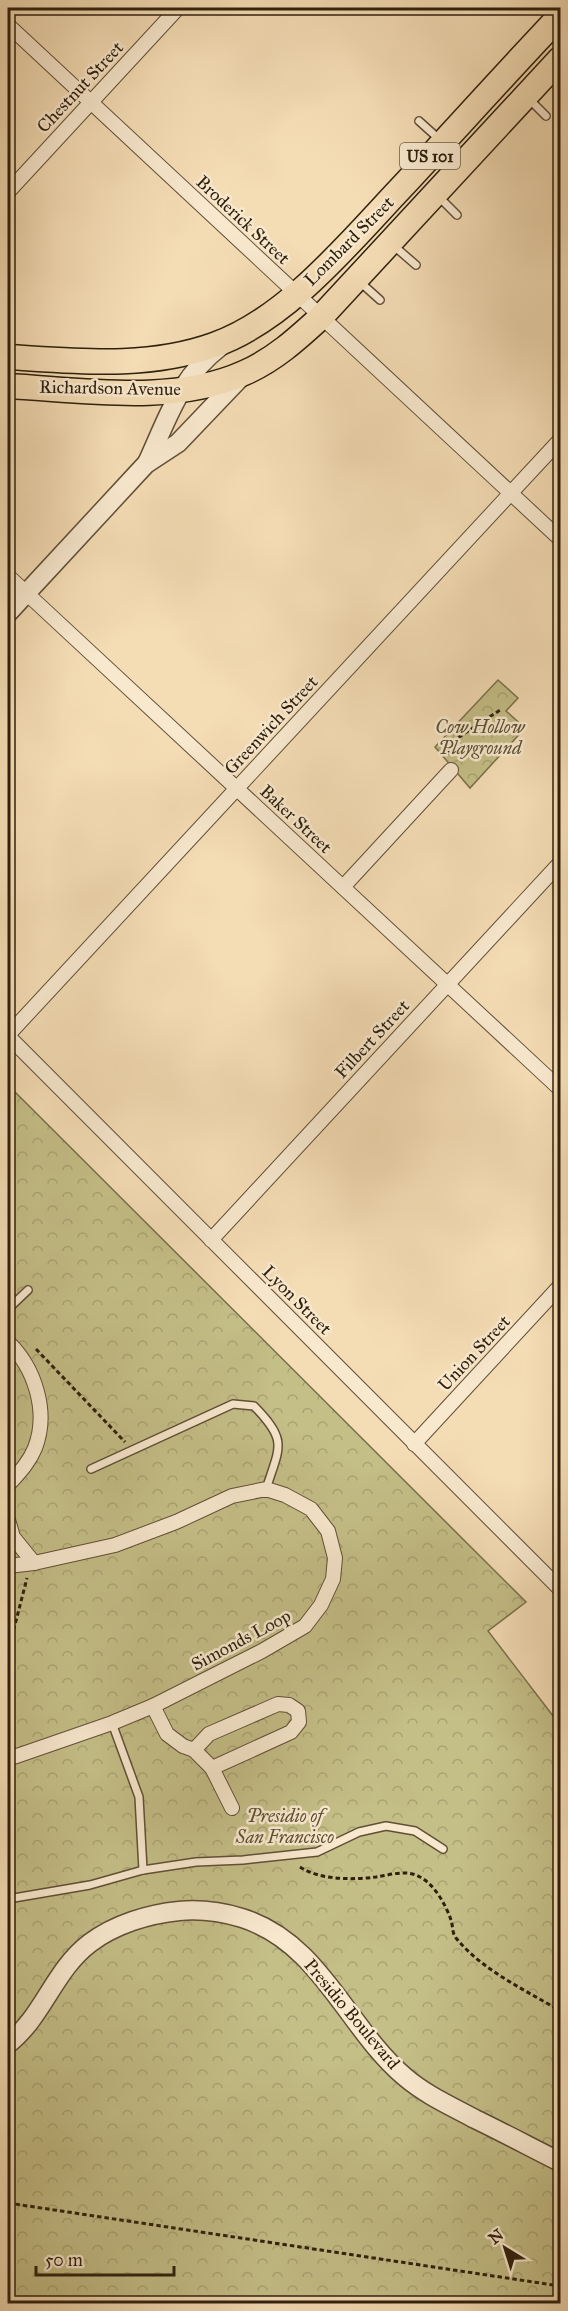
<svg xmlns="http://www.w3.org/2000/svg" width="568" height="2311" viewBox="0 0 568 2311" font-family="'IM FELL Great Primer',serif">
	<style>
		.park { fill: url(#park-crowns); stroke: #796f4a; stroke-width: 1.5 }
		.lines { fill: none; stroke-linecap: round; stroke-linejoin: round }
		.service-casing { stroke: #604f37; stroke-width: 10 }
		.minor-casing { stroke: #604f37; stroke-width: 16 }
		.tertiary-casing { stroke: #604f37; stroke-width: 21 }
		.trunk-casing { stroke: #2e200d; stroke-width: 27 }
		.path { stroke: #2e200d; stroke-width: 3; stroke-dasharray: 4.5 3; stroke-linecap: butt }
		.service { stroke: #f8e8ce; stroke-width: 7 }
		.minor { stroke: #f8e8ce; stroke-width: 14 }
		.tertiary { stroke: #f8e8ce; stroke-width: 18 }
		.trunk { stroke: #f4dcb4; stroke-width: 24 }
		.labels { text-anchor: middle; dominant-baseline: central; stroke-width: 5; stroke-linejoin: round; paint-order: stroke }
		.shield { fill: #f8e8ce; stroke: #6b5c47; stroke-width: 1.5 }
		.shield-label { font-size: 16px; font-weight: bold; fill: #2e200d }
		.street-label { font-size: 18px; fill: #2e200d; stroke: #f8e8ce }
		.park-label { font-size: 18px; font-style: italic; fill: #5b4f32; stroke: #f8e8ce }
	</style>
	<defs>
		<pattern id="park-crowns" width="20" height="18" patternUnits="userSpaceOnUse" patternTransform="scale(1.5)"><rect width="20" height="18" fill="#c4be87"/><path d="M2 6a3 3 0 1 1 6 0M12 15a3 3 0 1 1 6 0" fill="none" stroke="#a9a373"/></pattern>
	</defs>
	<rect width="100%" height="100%" fill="#f4dcb4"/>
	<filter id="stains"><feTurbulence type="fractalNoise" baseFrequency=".00333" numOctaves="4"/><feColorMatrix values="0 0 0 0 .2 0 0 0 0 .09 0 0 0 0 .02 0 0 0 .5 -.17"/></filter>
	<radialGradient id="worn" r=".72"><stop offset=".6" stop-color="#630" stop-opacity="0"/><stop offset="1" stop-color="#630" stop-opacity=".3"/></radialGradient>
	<!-- park -->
	<g class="park">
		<path d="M 498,680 L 518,698 L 506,711 L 525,728 L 470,788 L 435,747 Z"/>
		<path d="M 8,1085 L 526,1602 L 488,1631 L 560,1725 L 560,2303 L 8,2303 Z"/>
	</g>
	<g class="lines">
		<!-- service casing -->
		<g class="service-casing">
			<g id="service">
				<path d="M 528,98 L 546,116"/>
				<path d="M 419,121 L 439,139"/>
				<path d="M 439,197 L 457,215"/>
				<path d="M 394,246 L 416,265"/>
				<path d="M 360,282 L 380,300"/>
				<path d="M 8,1309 L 28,1290"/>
				<path d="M 91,1469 L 233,1404 L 254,1406 C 288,1441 280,1446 266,1489"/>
				<path d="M 112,1723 L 139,1797 L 143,1870"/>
				<path d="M 8,1899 L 90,1885 L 143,1870 L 196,1862 L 243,1860 L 317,1852 L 359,1832 L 386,1826 L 415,1831 L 443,1849"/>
			</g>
		</g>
		<!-- minor casing -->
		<g class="minor-casing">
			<g id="minor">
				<path d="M 8,25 L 560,539"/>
				<path d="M 8,192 L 178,8"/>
				<path d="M 8,576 L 560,1089"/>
				<path d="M 343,887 L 451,770"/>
				<path d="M 8,1035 L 560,440"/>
				<path d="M 8,1036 L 560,1589"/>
				<path d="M 211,1240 L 560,863"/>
				<path d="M 8,1342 C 35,1368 49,1412 35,1448 C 29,1463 18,1474 8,1485"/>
				<path d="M 414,1444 L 560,1286"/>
				<path d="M 8,1520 L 13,1537 L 34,1563"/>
				<path d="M 8,1566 L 34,1563 L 115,1545 L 176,1522 L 232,1496 L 266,1489 L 285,1495 L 311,1509 L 328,1531 L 335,1558 L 333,1579 L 321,1605 L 305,1626 L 262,1651 L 153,1706 L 112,1723 L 8,1759"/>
				<path d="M 153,1706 L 167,1734 L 183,1746 L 194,1750 L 212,1768 L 232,1808"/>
				<path d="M 194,1750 L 209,1734 L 278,1704 L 289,1705 L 298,1711 L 299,1722 L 291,1732 L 212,1768"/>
			</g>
		</g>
		<!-- tertiary casing -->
		<g class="tertiary-casing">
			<g id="tertiary">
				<path d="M 147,463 C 168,418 179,378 221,346"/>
				<path d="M 8,613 L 146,464 L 178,443 L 242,376"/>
				<path d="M 8,2044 C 43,2017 54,1970 90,1943 C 115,1924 149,1914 179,1911 C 200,1909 222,1912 242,1918 C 321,1943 346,2027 405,2077 C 426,2095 451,2106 475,2119 C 504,2133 532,2148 560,2162"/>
			</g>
		</g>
		<!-- trunk casing -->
		<g class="trunk-casing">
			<g id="trunk">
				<path d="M 8,357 C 77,361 147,369 214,345 C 286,320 349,243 400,189 C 454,131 506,73 560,16"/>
				<path d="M 8,386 C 83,390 173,405 244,373 C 274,360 297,339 321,317 L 560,59"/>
			</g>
		</g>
		<!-- path -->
		<g class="path">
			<path d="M 447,755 L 450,743 L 500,710"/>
			<path d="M 36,1349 L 125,1442"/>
			<path d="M 8,1652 L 27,1578"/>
			<path d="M 300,1867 C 320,1880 352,1880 376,1877 C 390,1875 407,1869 420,1877 C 434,1884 446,1905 451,1920 C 453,1926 452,1933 456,1938 C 483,1971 524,1989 560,2011"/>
			<path d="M 8,2203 L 560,2286"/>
			<path d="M 8,2301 L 24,2304"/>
		</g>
		<!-- service -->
		<use href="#service" class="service"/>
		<!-- minor -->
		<use href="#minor" class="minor"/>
		<!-- tertiary -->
		<use href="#tertiary" class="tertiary"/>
		<!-- trunk -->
		<use href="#trunk" class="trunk"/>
	</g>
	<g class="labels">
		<!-- shield labels -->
		<rect class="shield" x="400" y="143" width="60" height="26" rx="4.5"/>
		<g class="shield-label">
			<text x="430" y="156">US 101</text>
		</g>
		<!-- street labels -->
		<g class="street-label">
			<text transform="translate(80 87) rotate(-47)">Chestnut Street</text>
			<text transform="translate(243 220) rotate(43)">Broderick Street</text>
			<text transform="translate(349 241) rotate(-45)">Lombard Street</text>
			<text transform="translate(110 388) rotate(1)">Richardson Avenue</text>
			<text transform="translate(271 725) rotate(-47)">Greenwich Street</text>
			<text transform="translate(296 819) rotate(43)">Baker Street</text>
			<text transform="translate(372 1039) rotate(-47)">Filbert Street</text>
			<text transform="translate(297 1300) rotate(45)">Lyon Street</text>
			<text transform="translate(474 1353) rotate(-47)">Union Street</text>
			<text transform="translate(241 1640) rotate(-28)">Simonds Loop</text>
			<text transform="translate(352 2014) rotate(50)">Presidio Boulevard</text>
		</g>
		<!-- park labels -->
		<g class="park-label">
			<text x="480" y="727">Cow Hollow<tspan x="480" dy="21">Playground</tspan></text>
			<text x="285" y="1816">Presidio of<tspan x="285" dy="21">San Francisco</tspan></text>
		</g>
	</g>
	<!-- margin -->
	<rect width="568" height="2311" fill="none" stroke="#f4dcb4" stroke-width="30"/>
	<rect x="9" y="9" width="550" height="2293" fill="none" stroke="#2e200d" stroke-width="3"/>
	<rect x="15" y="15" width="538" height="2281" fill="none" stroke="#2e200d" stroke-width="1.5"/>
	<!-- north arrow -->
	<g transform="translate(505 2248) rotate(322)" stroke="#f8e8ce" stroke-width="4.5" paint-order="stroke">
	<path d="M0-4.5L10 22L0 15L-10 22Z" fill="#2e200d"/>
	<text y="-9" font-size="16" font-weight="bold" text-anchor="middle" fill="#2e200d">N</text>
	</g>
	<!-- scale -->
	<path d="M36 2266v9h138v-9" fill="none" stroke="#2e200d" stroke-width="3"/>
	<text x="45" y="2266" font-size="18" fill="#2e200d" stroke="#f8e8ce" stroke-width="4.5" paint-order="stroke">50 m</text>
	<rect width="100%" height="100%" filter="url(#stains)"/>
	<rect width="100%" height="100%" fill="url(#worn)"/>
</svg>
